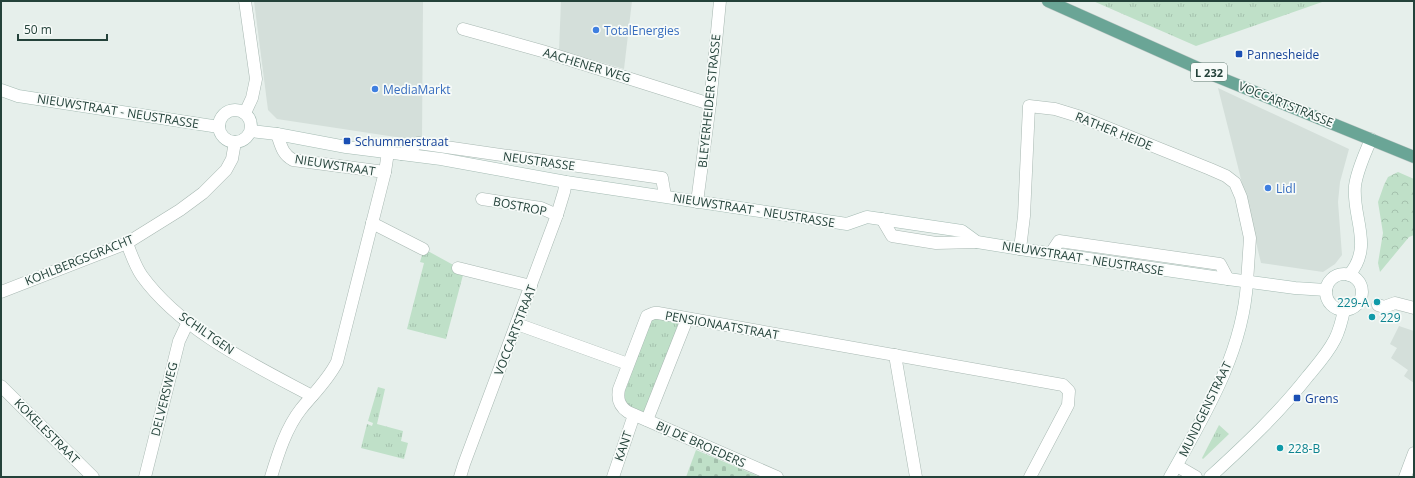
<svg xmlns="http://www.w3.org/2000/svg" width="1415" height="478" viewBox="0 0 1415 478" font-family="'Open Sans',sans-serif">
	<style>
		.built { fill: #d4dfda }
		.grass { fill: url(#grass-tufts) }
		.forest { fill: url(#forest-crowns) }
		.cemetery { fill: url(#cemetery-stones) }
		.lines { fill: none; stroke-linecap: round; stroke-linejoin: round }
		.street-casing { stroke: #a8b8b2; stroke-width: 13 }
		.secondary-casing { stroke: #a4bbb3; stroke-width: 13 }
		.primary-casing { stroke: #c2cac8; stroke-width: 13 }
		.street { stroke: #fff; stroke-width: 12 }
		.secondary { stroke: #fff; stroke-width: 12 }
		.primary { stroke: #6aa596; stroke-width: 12 }
		.shop-dot { fill: #3f7fe0; stroke: #f7fbf9; stroke-width: 1.5 }
		.transit-dot { fill: #1a4fb4; stroke: #f7fbf9; stroke-width: 1.5 }
		.culture-dot { fill: #0f9aa8; stroke: #f7fbf9; stroke-width: 1.5 }
		.labels { text-anchor: middle; dominant-baseline: central; stroke-width: 3.5; stroke-linejoin: round; paint-order: stroke }
		.shield { fill: #f7fbf9; stroke: #637a73; stroke-width: 1 }
		.shield-label { font-size: 11px; font-weight: bold; fill: #24423a }
		.shop-label { font-size: 12px; fill: #366cbe; stroke: #f7fbf9; text-anchor: start }
		.transit-label { font-size: 12px; fill: #164399; stroke: #f7fbf9; text-anchor: start }
		.street-label { font-size: 12px; fill: #24423a; stroke: #f7fbf9 }
		.culture-label { font-size: 12px; fill: #0d838f; stroke: #f7fbf9; text-anchor: start }
	</style>
	<defs>
		<pattern id="grass-tufts" width="24" height="20" patternUnits="userSpaceOnUse"><rect width="24" height="20" fill="#bfe0c8"/><path d="M3 7l-1-3M5 7V3M7 7l1-3M15 17l-1-3M17 17v-4M19 17l1-3" fill="none" stroke="#a4c1ad"/></pattern>
		<pattern id="forest-crowns" width="20" height="18" patternUnits="userSpaceOnUse"><rect width="20" height="18" fill="#bfe0c8"/><path d="M2 6a3 3 0 1 1 6 0M12 15a3 3 0 1 1 6 0" fill="none" stroke="#a4c1ad"/></pattern>
		<pattern id="cemetery-stones" width="16" height="16" patternUnits="userSpaceOnUse"><rect width="16" height="16" fill="#bfe0c8"/><path d="M2 7V4a2 2 0 0 1 4 0v3zM10 15v-3a2 2 0 0 1 4 0v3z" fill="#a4c1ad"/></pattern>
	</defs>
	<rect width="100%" height="100%" fill="#e6efeb"/>
	<!-- built -->
	<g class="built">
		<path d="M 254,1 L 423,1 L 422,141 L 277,119 L 268,110 Z"/>
		<path d="M 561,1 L 632,1 L 624,69 L 559,50 Z"/>
		<path d="M 1218,88 L 1349,149 L 1340,182 L 1338,202 L 1342,255 L 1335,264 L 1323,272 L 1261,263 L 1238,167 Z"/>
		<path d="M 1399,326 L 1414,331 L 1414,383 L 1404,376 L 1408,370 L 1391,358 L 1397,348 L 1390,344 Z"/>
	</g>
	<!-- grass -->
	<g class="grass">
		<path d="M 1093,1 L 1325,1 L 1196,46 Z"/>
		<path d="M 426,250 L 457,267 L 463,275 L 446,339 L 407,329 L 424,263 L 420,262 L 422,255 Z"/>
		<path d="M 654,318 L 682,322 L 647,415 L 628,407 L 622,395 L 649,322 Z"/>
		<path d="M 378,387 L 385,389 L 377,424 L 403,431 L 401,441 L 408,443 L 404,459 L 361,448 L 367,424 L 372,426 L 373,423 L 368,421 Z"/>
		<path d="M 1219,425 L 1229,434 L 1203,459 L 1202,458 Z"/>
	</g>
	<!-- forest -->
	<path class="forest" d="M 1398,172 L 1414,179 L 1414,235 L 1409,237 L 1380,272 L 1378,263 L 1383,233 L 1378,202 L 1384,185 L 1388,177 Z"/>
	<!-- cemetery -->
	<path class="cemetery" d="M 696,450 L 760,477 L 686,477 Z"/>
	<g class="lines">
		<!-- street casing -->
		<g class="street-casing">
			<g id="street">
				<path d="M 463,29 L 542,51 L 710,104"/>
				<path d="M 245,113 L 252,98 L 256,79 L 245,1"/>
				<path d="M 277,134 C 281,145 282,154 293,160 L 385,172"/>
				<path d="M 402,154 L 418,143 L 662,178 L 665,196"/>
				<path d="M 482,199 L 541,208 L 557,215"/>
				<path d="M 697,202 L 710,104 L 720,1"/>
				<path d="M 882,219 L 892,236 L 936,243 L 977,242"/>
				<path d="M 372,223 L 423,249"/>
				<path d="M 127,243 C 131,254 135,266 142,276 C 182,331 254,365 312,396"/>
				<path d="M 1020,249 L 1024,216 L 1029,106 L 1055,109 L 1081,117 L 1210,169 L 1226,176 L 1235,183 L 1241,197 L 1250,238 L 1247,282"/>
				<path d="M 1051,253 L 1059,241 L 1220,264 L 1228,279"/>
				<path d="M 458,268 L 531,286"/>
				<path d="M 1,292 L 127,243 L 180,210 L 203,193 L 226,170 L 232,159 L 235,142"/>
				<path d="M 1378,305 L 1384,307 L 1395,303 L 1414,308"/>
				<path d="M 517,324 L 628,364"/>
				<path d="M 895,355 L 916,477"/>
				<path d="M 1,386 L 93,477"/>
				<path d="M 647,420 L 687,319"/>
				<path d="M 1177,466 L 1196,477"/>
				<path d="M 145,477 L 179,341 L 188,322"/>
				<path d="M 271,477 C 278,454 286,428 301,409 C 314,393 328,380 337,362 L 385,172 L 388,152"/>
				<path d="M 460,477 L 464,464 L 557,215 L 564,192 L 566,182"/>
				<path d="M 613,477 L 634,415"/>
				<path d="M 777,477 L 628,412 C 619,406 617,399 619,389 L 647,316 L 654,313 L 658,313 L 1063,385 L 1069,391 L 1068,405 L 1030,477"/>
				<path d="M 1405,477 L 1414,453"/>
			</g>
		</g>
		<!-- secondary casing -->
		<g class="secondary-casing">
			<g id="secondary">
				<path d="M 1,90 L 18,96 L 219,127"/>
				<circle cx="235" cy="126" r="16"/>
				<path d="M 251,131 L 277,134 L 346,147 L 441,159 L 566,182 L 847,224 L 867,217 L 962,231 L 977,242 L 1020,249 L 1228,279 L 1295,288 L 1326,290"/>
				<circle cx="1344" cy="292" r="18"/>
				<path d="M 1349,275 C 1374,246 1352,218 1355,186 C 1357,170 1365,154 1371,139"/>
				<path d="M 1170,477 C 1204,416 1243,353 1247,282"/>
				<path d="M 1210,477 C 1245,445 1279,413 1308,376 C 1318,364 1328,353 1335,339 C 1340,329 1342,320 1344,310"/>
			</g>
		</g>
		<!-- primary casing -->
		<g class="primary-casing">
			<path id="primary" d="M 1048,1 L 1218,77 L 1414,157"/>
		</g>
		<!-- street -->
		<use href="#street" class="street"/>
		<!-- secondary -->
		<use href="#secondary" class="secondary"/>
		<!-- primary -->
		<use href="#primary" class="primary"/>
	</g>
	<!-- markers -->
	<g class="shop-dot">
		<circle cx="596" cy="30" r="4"/>
		<circle cx="375" cy="89" r="4"/>
		<circle cx="1268" cy="188" r="4"/>
	</g>
	<g class="transit-dot">
		<rect x="1235" y="50" width="8" height="8" rx="2"/>
		<rect x="343" y="137" width="8" height="8" rx="2"/>
		<rect x="1293" y="394" width="8" height="8" rx="2"/>
	</g>
	<g class="culture-dot">
		<circle cx="1377" cy="302" r="4"/>
		<circle cx="1372" cy="317" r="4"/>
		<circle cx="1280" cy="448" r="4"/>
	</g>
	<g class="labels">
		<!-- shield labels -->
		<rect class="shield" x="1191" y="63" width="36" height="18" rx="3"/>
		<g class="shield-label">
			<text x="1209" y="72">L 232</text>
		</g>
		<!-- shop labels -->
		<g class="shop-label">
			<text x="604" y="30">TotalEnergies</text>
			<text x="383" y="89">MediaMarkt</text>
			<text x="1276" y="188">Lidl</text>
		</g>
		<!-- transit labels -->
		<g class="transit-label">
			<text x="1247" y="54">Pannesheide</text>
			<text x="355" y="141">Schummerstraat</text>
			<text x="1305" y="398">Grens</text>
		</g>
		<!-- street labels -->
		<g class="street-label">
			<text transform="translate(587 65) rotate(17)">AACHENER WEG</text>
			<text transform="translate(709 101) rotate(-84)">BLEYERHEIDER STRASSE</text>
			<text transform="translate(1286 104) rotate(22)">VOCCARTSTRASSE</text>
			<text transform="translate(118 111) rotate(9)">NIEUWSTRAAT - NEUSTRASSE</text>
			<text transform="translate(1114 131) rotate(22)">RATHER HEIDE</text>
			<text transform="translate(539 161) rotate(8)">NEUSTRASSE</text>
			<text transform="translate(335 165) rotate(9)">NIEUWSTRAAT</text>
			<text transform="translate(520 206) rotate(11)">BOSTROP</text>
			<text transform="translate(754 210) rotate(9)">NIEUWSTRAAT - NEUSTRASSE</text>
			<text transform="translate(1083 258) rotate(9)">NIEUWSTRAAT - NEUSTRASSE</text>
			<text transform="translate(79 260) rotate(-22)">KOHLBERGSGRACHT</text>
			<text transform="translate(722 325) rotate(10)">PENSIONAATSTRAAT</text>
			<text transform="translate(515 330) rotate(-69)">VOCCARTSTRAAT</text>
			<text transform="translate(207 333) rotate(35)">SCHILTGEN</text>
			<text transform="translate(164 399) rotate(-76)">DELVERSWEG</text>
			<text transform="translate(1205 409) rotate(-64)">MUNDGENSTRAAT</text>
			<text transform="translate(47 431) rotate(45)">KOKELESTRAAT</text>
			<text transform="translate(701 444) rotate(24)">BIJ DE BROEDERS</text>
			<text transform="translate(623 446) rotate(-71)">KANT</text>
		</g>
		<!-- culture labels -->
		<g class="culture-label">
			<text x="1369" y="302" text-anchor="end">229-A</text>
			<text x="1380" y="317">229</text>
			<text x="1288" y="448">228-B</text>
		</g>
	</g>
	<!-- border -->
	<rect width="1415" height="478" fill="none" stroke="#24423a" stroke-width="4"/>
	<!-- scale -->
	<path d="M18 34v6h89v-6" fill="none" stroke="#24423a" stroke-width="2"/>
	<text x="24" y="34" font-size="12" fill="#24423a" stroke="#f7fbf9" stroke-width="3" paint-order="stroke">50 m</text>
</svg>
